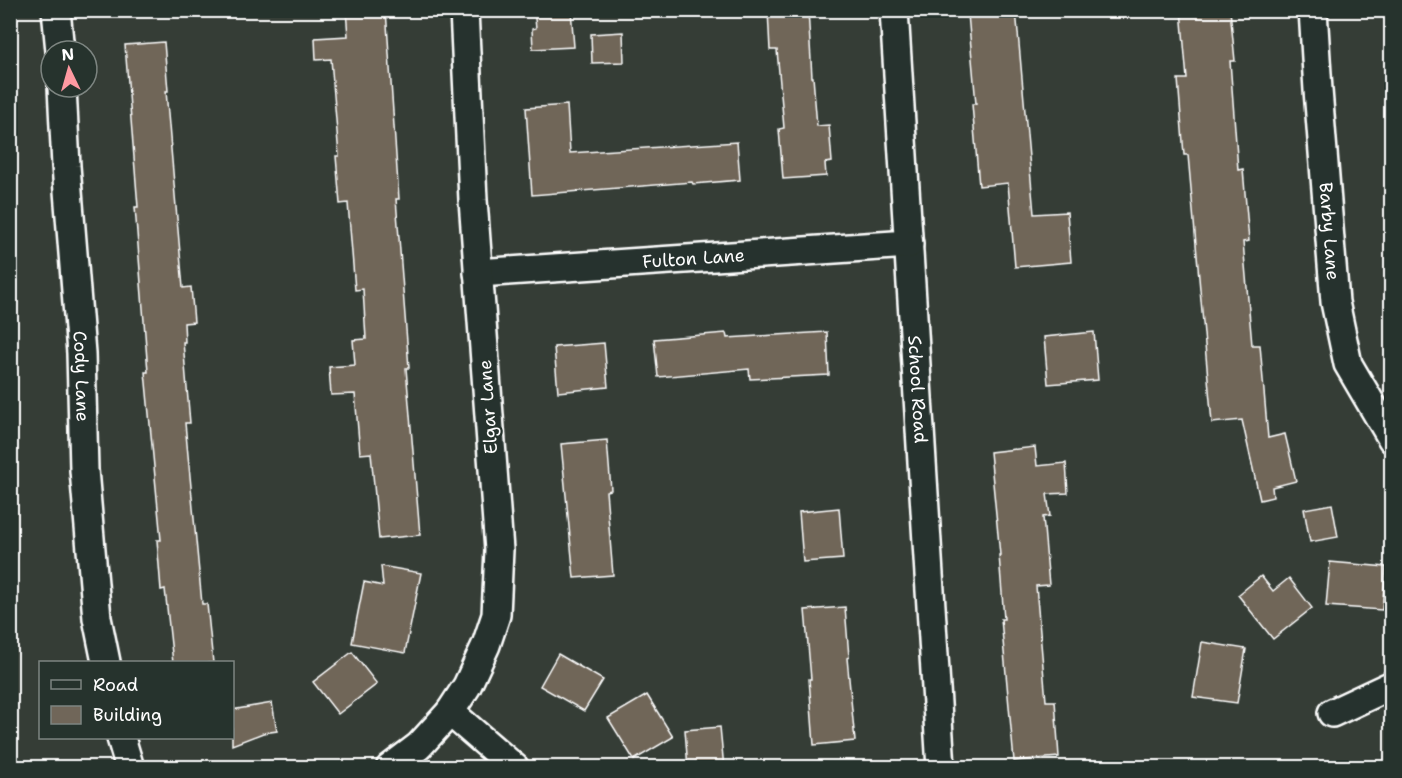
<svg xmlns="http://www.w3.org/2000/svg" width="1402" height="778" viewBox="0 0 1402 778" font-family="'Shantell Sans',sans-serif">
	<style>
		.building { fill: #706659; stroke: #fff; stroke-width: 1.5 }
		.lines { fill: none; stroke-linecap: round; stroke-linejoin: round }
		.street-casing { stroke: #fff; stroke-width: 32 }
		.street { stroke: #26332d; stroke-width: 27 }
		.labels { text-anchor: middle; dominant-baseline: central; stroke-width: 4.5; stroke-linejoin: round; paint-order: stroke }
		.street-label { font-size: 18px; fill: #fff; stroke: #26332d }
	</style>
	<rect width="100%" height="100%" fill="#353d36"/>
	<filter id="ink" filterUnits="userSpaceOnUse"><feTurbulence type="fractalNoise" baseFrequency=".0167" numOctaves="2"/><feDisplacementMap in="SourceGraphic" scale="12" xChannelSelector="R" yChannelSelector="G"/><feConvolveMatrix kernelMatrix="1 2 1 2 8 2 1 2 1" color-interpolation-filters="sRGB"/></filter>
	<g filter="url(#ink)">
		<!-- building -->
		<g class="building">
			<path d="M 346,10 L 386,10 L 399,199 L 396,199 L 409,368 L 406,368 L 420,535 L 379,539 L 371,453 L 360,454 L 355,394 L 331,395 L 329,367 L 355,365 L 353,340 L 366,339 L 363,289 L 355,290 L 348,203 L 340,204 L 336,156 L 339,156 L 331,59 L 316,60 L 315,38 L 348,36 Z"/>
			<path d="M 534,10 L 571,10 L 574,47 L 533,49 L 532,29 L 536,28 Z"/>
			<path d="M 768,10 L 808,10 L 812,77 L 813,77 L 817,126 L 829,125 L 832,162 L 825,163 L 826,176 L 783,179 L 779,129 L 784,128 L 777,50 L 770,50 Z"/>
			<path d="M 1005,10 L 1016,10 L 1034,214 L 1067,212 L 1071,262 L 1015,267 L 1008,183 L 979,186 L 972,104 L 976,104 L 968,14 Z"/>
			<path d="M 1181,10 L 1230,10 L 1235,61 L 1230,61 L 1238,170 L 1243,169 L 1249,241 L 1243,242 L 1252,345 L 1260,345 L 1268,438 L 1285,434 L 1296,481 L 1272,487 L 1273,497 L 1260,500 L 1242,420 L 1212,423 L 1188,155 L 1184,155 L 1178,79 L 1187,79 Z"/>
			<path d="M 623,32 L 624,62 L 592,63 L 591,34 Z"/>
			<path d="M 164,42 L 168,91 L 166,91 L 183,288 L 191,287 L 194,322 L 184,323 L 185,342 L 183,342 L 190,423 L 185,423 L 202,604 L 207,604 L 213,663 L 173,663 L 165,589 L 161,590 L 157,540 L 161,540 L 145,372 L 148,372 L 135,207 L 138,207 L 125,45 Z"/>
			<path d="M 567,105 L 570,153 L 737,142 L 740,180 L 693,184 L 692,182 L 532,195 L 526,108 Z"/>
			<path d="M 827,332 L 829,375 L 750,379 L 749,369 L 658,377 L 654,339 L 726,333 L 727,338 Z"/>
			<path d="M 1094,332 L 1098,380 L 1048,384 L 1044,337 Z"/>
			<path d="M 604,343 L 608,387 L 558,392 L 554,347 Z"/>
			<path d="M 607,440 L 611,490 L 606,491 L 613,575 L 574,578 L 561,444 Z"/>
			<path d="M 1035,447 L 1037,466 L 1066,463 L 1068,493 L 1047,494 L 1050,516 L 1043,517 L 1049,585 L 1036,586 L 1046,701 L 1055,701 L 1059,757 L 1014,761 L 1001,619 L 1004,619 L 999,555 L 1000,555 L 990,452 Z"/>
			<path d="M 1332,504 L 1338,537 L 1310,542 L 1304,509 Z"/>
			<path d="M 839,508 L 843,559 L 803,562 L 799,512 Z"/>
			<path d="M 1330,562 L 1386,567 L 1382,610 L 1326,606 Z"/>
			<path d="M 381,566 L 421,573 L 405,653 L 352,643 L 364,582 L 383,586 Z"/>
			<path d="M 1261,576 L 1273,591 L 1289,578 L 1312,608 L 1273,639 L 1238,595 Z"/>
			<path d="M 845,607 L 849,657 L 847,658 L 855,741 L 814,745 L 809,679 L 811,679 L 805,610 Z"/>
			<path d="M 1202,642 L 1246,649 L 1237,703 L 1193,697 Z"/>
			<path d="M 352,652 L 377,684 L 338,714 L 313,682 Z"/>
			<path d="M 558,654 L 603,680 L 584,711 L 540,686 Z"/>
			<path d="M 647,695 L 673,737 L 634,760 L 608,718 Z"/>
			<path d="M 272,703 L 277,731 L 263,733 L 232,745 L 232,710 Z"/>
			<path d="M 720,727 L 724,768 L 688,768 L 685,730 Z"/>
		</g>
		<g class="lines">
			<!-- street casing -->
			<g class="street-casing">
				<g id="street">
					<path d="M 56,10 L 60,51"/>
					<path id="s1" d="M 894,10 L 941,768"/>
					<path id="s2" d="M 1313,10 L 1318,90 L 1335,302 L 1348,364 L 1392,439"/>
					<path id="s3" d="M 62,87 L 66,166 L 81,353 L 84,470 L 97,618 L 106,662"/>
					<path id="s4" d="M 478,273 L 909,244"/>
					<path d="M 450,712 L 515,768"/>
					<path d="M 1332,713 L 1392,685"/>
					<path d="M 121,738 L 130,768"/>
					<path d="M 390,768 L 419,746 L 450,712 L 467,686 L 486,645 L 496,615 L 499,550 L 473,200 L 464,10"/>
				</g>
			</g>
			<!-- street -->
			<use href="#street" class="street"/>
		</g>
	</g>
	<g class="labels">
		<!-- street labels -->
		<g class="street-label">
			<text stroke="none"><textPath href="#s2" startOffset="222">Barby Lane</textPath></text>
			<text stroke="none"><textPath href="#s4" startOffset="216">Fulton Lane</textPath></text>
			<text stroke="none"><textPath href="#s3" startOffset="290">Cody Lane</textPath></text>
			<text stroke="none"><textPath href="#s1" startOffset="380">School Road</textPath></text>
			<text transform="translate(488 407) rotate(-94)">Elgar Lane</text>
		</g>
	</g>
	<!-- margin -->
	<rect width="1402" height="778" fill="none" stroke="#26332d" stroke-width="36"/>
	<rect x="18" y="18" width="1366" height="742" fill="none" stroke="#fff" stroke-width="2" filter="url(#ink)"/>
	<!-- legend -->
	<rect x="39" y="661" width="195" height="78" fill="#26332d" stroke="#7d8581" stroke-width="1.5"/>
	<rect x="51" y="680" width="30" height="9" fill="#26332d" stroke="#7d8581" stroke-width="1.5"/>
	<text x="93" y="691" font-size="18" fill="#ffffff">Road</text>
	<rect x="51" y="706" width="30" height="18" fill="#706659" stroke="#7d8581" stroke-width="1.5"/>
	<text x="93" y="721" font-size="18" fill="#ffffff">Building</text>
	<!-- north arrow -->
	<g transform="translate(69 69) rotate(355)"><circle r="28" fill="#26332d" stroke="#7d8581" stroke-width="1.5"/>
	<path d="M0-4.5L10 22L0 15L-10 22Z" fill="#ff9aa2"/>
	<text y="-9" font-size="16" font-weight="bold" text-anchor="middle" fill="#ffffff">N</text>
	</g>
</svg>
